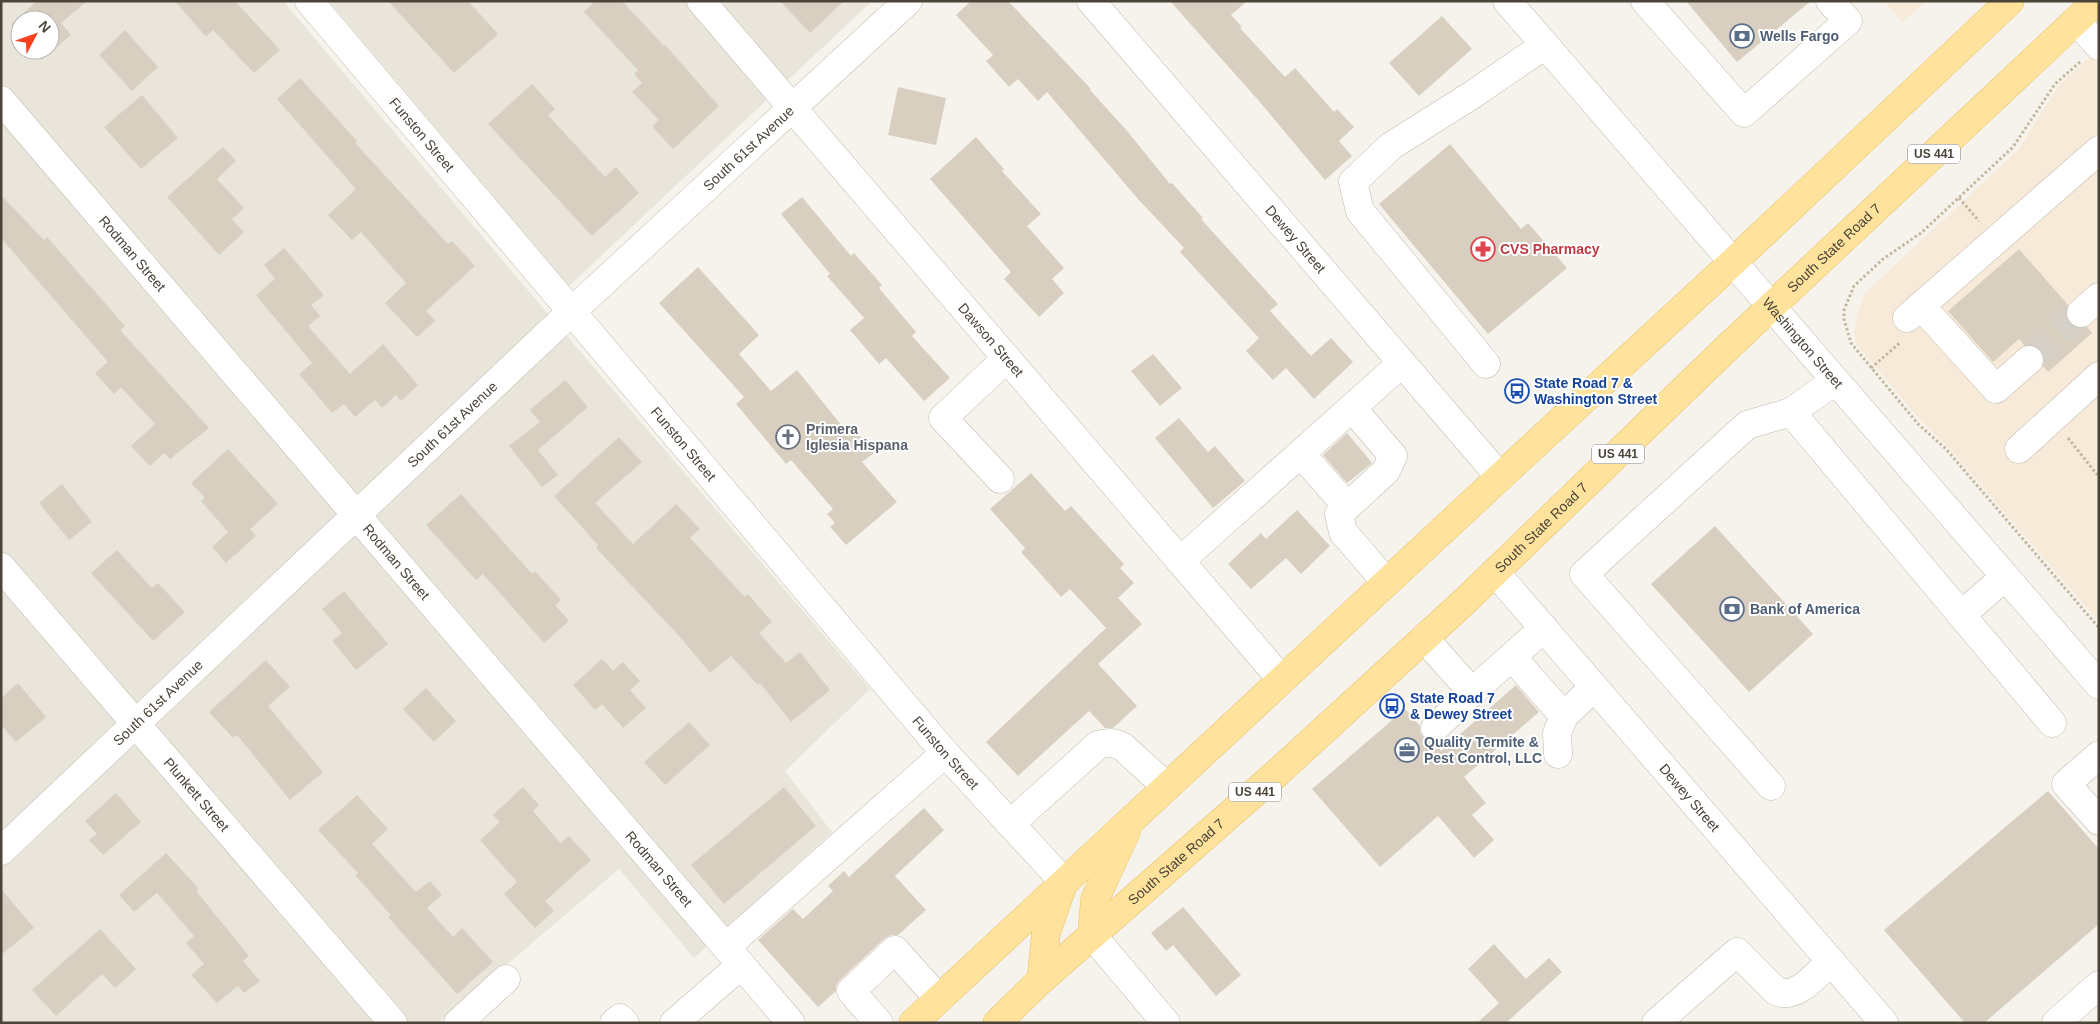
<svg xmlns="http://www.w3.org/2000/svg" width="2100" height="1024" viewBox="0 0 2100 1024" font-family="Helvetica,sans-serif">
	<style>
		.residential { fill: #eae5da; fill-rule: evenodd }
		.commercial { fill: #f7ead8 }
		.building { fill: #d8cfc1 }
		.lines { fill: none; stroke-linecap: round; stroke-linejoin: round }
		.minor-tunnel { stroke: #d4d0c8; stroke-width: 28; stroke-dasharray: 28 14; stroke-linecap: butt }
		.minor-casing { stroke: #c2bbae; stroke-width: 29 }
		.major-casing { stroke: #e6c16a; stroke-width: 29 }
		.path { stroke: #c4b79f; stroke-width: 3; stroke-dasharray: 2.5 2.5; stroke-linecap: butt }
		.minor { stroke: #fff; stroke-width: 28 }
		.major { stroke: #ffe39c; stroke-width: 28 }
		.labels { text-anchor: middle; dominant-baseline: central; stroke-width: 4; stroke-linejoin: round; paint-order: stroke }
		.shield { fill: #fff; stroke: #817c74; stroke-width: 1 }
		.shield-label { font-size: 12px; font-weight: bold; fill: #4b4439 }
		.service-label { font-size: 14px; font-weight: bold; fill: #4e5e75; stroke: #fff; text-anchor: start }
		.street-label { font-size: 14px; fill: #4b4439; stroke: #fff }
		.health-label { font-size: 14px; font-weight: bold; fill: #be3a42; stroke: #fff; text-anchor: start }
		.transit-label { font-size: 14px; font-weight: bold; fill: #164399; stroke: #fff; text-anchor: start }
		.worship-label { font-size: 14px; font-weight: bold; fill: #5b616d; stroke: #fff; text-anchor: start }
	</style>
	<rect width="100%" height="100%" fill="#f6f3ec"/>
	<!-- residential -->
	<g class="residential">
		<path d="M 1,1 L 283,1 L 542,307 L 870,689 L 785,771 L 832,832 L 694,958 L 619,869 L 438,1023 L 1,1023 ZM 20,20 L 50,20 L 50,50 L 20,50 Z"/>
		<path d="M 329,1 L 872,1 L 569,286 Z"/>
	</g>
	<!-- commercial -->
	<g class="commercial">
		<path d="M 1884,1 L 1926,1 L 1902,22 Z"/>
		<path d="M 2099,49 L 2099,622 L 1948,447 L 1921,421 L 1856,344 L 1854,332 L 1857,316 L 1865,293 L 2018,150 L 2059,85 Z"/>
	</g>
	<!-- building -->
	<g class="building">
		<path d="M 37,1 L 87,1 L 61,23 L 71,35 L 41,60 L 33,50 L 50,50 L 50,20 L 20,20 L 20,35 L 11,24 Z"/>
		<path d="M 175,1 L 235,1 L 280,50 L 254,73 L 213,30 L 206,37 Z"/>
		<path d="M 388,1 L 468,1 L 498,34 L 454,73 Z"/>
		<path d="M 595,1 L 622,1 L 664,46 L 665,45 L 719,106 L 673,149 L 652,126 L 659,120 L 632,92 L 642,83 L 634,74 L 638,70 L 584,12 Z"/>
		<path d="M 780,1 L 844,1 L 810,33 Z"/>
		<path d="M 971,1 L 1008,1 L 1091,89 L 1090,90 L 1128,132 L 1170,184 L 1172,183 L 1203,218 L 1201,219 L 1278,304 L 1270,311 L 1311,356 L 1331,338 L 1353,362 L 1314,399 L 1286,368 L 1273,380 L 1246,351 L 1259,338 L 1180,252 L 1184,248 L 1138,199 L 1047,92 L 1038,101 L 1018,79 L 1009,87 L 986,61 L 993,55 L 956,15 Z"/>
		<path d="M 1170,1 L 1247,1 L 1231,15 L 1242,27 L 1240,28 L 1285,77 L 1295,68 L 1334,112 L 1337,109 L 1354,127 L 1339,141 L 1352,156 L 1325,180 L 1259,101 Z"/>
		<path d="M 1686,1 L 1811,1 L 1737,62 Z"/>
		<path d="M 1442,16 L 1472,49 L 1419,96 L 1389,63 Z"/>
		<path d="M 125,30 L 158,67 L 132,91 L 99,55 Z"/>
		<path d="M 300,78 L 357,141 L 355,143 L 448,244 L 452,241 L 475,266 L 426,311 L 435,321 L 417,337 L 385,303 L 406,283 L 361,232 L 352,240 L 328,215 L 356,189 L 277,99 Z"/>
		<path d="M 532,84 L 555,109 L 548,115 L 605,177 L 616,167 L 639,193 L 592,236 L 488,124 Z"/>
		<path d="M 898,87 L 946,98 L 936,145 L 888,135 Z"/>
		<path d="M 142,95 L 178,138 L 141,169 L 104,127 Z"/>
		<path d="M 976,137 L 1004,169 L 1002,171 L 1041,214 L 1027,226 L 1064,268 L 1052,279 L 1064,293 L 1039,317 L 1004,279 L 1011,272 L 930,179 Z"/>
		<path d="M 1450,144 L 1521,229 L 1528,223 L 1567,268 L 1488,334 L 1379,204 Z"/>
		<path d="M 223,147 L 236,161 L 217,179 L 244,208 L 232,219 L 244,232 L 219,255 L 167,197 Z"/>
		<path d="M 1,195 L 44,240 L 47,237 L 76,270 L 125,326 L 120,330 L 209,428 L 170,459 L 164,453 L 150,466 L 131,446 L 155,424 L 121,387 L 114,394 L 95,373 L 108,362 L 1,238 Z"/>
		<path d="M 802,197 L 851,256 L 854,253 L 882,285 L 879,288 L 916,332 L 912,336 L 950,378 L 924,401 L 886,358 L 879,364 L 850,330 L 864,318 L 827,276 L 830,274 L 781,214 Z"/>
		<path d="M 284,248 L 324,295 L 311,305 L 320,316 L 308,326 L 350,374 L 383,344 L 418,385 L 401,401 L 396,395 L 382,408 L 375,400 L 355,417 L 344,404 L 332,413 L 299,374 L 312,363 L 256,295 L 275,279 L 264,265 Z"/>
		<path d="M 2019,249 L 2068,305 L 2066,316 L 2069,323 L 2077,328 L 2087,327 L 2092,333 L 2048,372 L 2043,366 L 2044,357 L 2041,350 L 2034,345 L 2024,345 L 2019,339 L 1993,362 L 1948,311 Z"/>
		<path d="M 698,267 L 759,335 L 739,354 L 771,391 L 797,370 L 850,436 L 856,431 L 874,453 L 862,462 L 897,502 L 846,545 L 830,527 L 835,523 L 827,514 L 833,509 L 791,460 L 786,464 L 736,404 L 744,397 L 659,303 Z"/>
		<path d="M 1153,354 L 1182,388 L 1160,406 L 1131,371 Z"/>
		<path d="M 565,380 L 588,407 L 538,450 L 558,475 L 542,487 L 509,446 L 540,422 L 530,410 Z"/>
		<path d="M 1179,418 L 1208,452 L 1215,446 L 1245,481 L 1213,508 L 1155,438 Z"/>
		<path d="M 1347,433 L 1372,463 L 1347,483 L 1323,455 Z"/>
		<path d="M 619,437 L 642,462 L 595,503 L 633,544 L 676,504 L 700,529 L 690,538 L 745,597 L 748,594 L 772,622 L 759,633 L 786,663 L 800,652 L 830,690 L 791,722 L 760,683 L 758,685 L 731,656 L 710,673 L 681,638 L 596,548 L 598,545 L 554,496 Z"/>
		<path d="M 228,449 L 278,504 L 250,529 L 256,536 L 226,563 L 212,547 L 228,532 L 201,501 L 205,498 L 191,483 Z"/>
		<path d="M 1031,473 L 1065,511 L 1071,506 L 1124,564 L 1120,568 L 1134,583 L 1118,598 L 1142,624 L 1098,664 L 1137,706 L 1113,728 L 1105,728 L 1089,711 L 1018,776 L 986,742 L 1106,628 L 1070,589 L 1061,597 L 1021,552 L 1025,548 L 990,509 Z"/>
		<path d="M 62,484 L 92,522 L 69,540 L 39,503 Z"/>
		<path d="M 461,494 L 532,574 L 535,571 L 561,600 L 555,605 L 569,621 L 544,643 L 483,574 L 476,580 L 426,525 Z"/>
		<path d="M 1297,510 L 1330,546 L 1301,574 L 1286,558 L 1251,589 L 1228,564 L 1261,533 L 1266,539 Z"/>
		<path d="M 1715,526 L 1813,634 L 1749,692 L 1651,584 Z"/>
		<path d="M 117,550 L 152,588 L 158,583 L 185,612 L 153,641 L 91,573 Z"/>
		<path d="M 344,591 L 388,644 L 356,670 L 332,641 L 342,633 L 322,609 Z"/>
		<path d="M 602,659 L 613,671 L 623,662 L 640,681 L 630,690 L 646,708 L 623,728 L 602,704 L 595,710 L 573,685 Z"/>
		<path d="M 266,660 L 290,687 L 268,706 L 323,772 L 290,800 L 237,735 L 233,738 L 209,712 Z"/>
		<path d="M 18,683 L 46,717 L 16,742 L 1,725 L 1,698 Z"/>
		<path d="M 1516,685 L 1539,712 L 1464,777 L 1486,803 L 1472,815 L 1494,840 L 1474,858 L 1438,816 L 1380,867 L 1312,789 L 1405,709 L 1420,726 L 1420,732 L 1424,738 L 1435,743 L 1441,751 Z"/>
		<path d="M 426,688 L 456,721 L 434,742 L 403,709 Z"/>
		<path d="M 689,722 L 710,745 L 665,785 L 644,762 Z"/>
		<path d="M 523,787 L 539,805 L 533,811 L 560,843 L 569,836 L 591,860 L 545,901 L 554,911 L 535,928 L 504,894 L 517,882 L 480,840 L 500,822 L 493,815 Z"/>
		<path d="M 784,787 L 816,826 L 724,904 L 691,865 Z"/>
		<path d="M 2048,791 L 2099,849 L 2099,924 L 1984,1023 L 1965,1023 L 1884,930 Z"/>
		<path d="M 116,793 L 141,822 L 103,855 L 89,840 L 97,834 L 85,821 Z"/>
		<path d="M 357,795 L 388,829 L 372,844 L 416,892 L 430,881 L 442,895 L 427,908 L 453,937 L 462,928 L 493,962 L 457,994 L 388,917 L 391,915 L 355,875 L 358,873 L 318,830 Z"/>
		<path d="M 924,808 L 944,830 L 895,876 L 926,910 L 898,935 L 891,935 L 884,939 L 840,980 L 836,986 L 836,991 L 818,1007 L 758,940 L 793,909 L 803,919 L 833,891 L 828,886 L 844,871 L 849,877 Z"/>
		<path d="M 166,853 L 199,889 L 196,891 L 249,956 L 243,961 L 260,981 L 244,993 L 238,986 L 217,1003 L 191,975 L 204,964 L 186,943 L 194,936 L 157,893 L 134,912 L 119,895 Z"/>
		<path d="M 1,889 L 34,928 L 1,955 Z"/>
		<path d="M 1183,907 L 1241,975 L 1216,996 L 1173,945 L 1166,951 L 1151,933 Z"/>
		<path d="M 100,929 L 136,969 L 115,988 L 102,974 L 56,1016 L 32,990 Z"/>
		<path d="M 1494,944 L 1526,979 L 1549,958 L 1562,972 L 1506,1023 L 1477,1023 L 1499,1003 L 1468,969 Z"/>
	</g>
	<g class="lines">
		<!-- minor-tunnel -->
		<path class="minor-tunnel" d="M 2029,360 L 2081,313"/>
		<!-- minor casing -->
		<g class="minor-casing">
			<g id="minor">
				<path id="s1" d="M 309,1 L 945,753 L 1064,882"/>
				<path id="s2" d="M 701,1 L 1282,680"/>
				<path id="s3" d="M 1091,1 L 1500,477"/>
				<path id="s4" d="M 1507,1 L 2099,685"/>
				<path d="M 1645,1 L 1744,113 L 1848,21 L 1830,1"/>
				<path d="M 2076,21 L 2099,46"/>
				<path id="s5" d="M 1,100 L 791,1023"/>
				<path d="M 1921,306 L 1996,389 L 2029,360"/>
				<path d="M 2081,313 L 2099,297"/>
				<path d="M 1907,318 L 2099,150"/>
				<path d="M 1486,364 L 1360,211 L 1353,182 L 1391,146 L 1472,95 L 1545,45"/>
				<path d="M 1352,408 L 1393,456 L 1386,471 L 1339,514 L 1343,532 L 1386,582"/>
				<path d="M 1791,412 L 1835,381"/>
				<path d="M 2019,449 L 2099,376"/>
				<path d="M 1301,454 L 1347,506"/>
				<path d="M 1000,479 L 943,418 L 1007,358"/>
				<path d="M 1180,561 L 1402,363"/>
				<path id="s6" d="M 1,567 L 393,1023"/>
				<path id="s7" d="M 1495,572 L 1884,1023"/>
				<path d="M 1961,615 L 2005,577"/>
				<path d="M 1424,638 L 1472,692 L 1544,628"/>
				<path d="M 1512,657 L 1564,716 L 1594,687"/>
				<path d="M 1435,728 L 1472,692"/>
				<path d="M 1558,754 L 1557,733 L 1564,716"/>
				<path d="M 2099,755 L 2066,784 L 2099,821"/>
				<path d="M 1771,786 L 1584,574 L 1747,425 L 1791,412 L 2052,723"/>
				<path d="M 1010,824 L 1098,745 C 1108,742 1114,742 1123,747 L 1166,786"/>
				<path id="s8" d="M 1,851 L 571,312 L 908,1"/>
				<path d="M 1092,935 L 1166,1023"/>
				<path d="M 726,947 L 945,753"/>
				<path d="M 458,1023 L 506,979"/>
				<path d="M 614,1023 L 620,1018 L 625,1023"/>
				<path d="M 674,1023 L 741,965"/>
				<path d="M 879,1023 L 851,991 L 895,950 L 939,999"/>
				<path d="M 1656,1023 L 1737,952 L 1776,991 C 1797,1001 1816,974 1831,961"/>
				<path d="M 2056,1023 L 2099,985"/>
			</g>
		</g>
		<!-- major casing -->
		<g class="major-casing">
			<g id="major">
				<path d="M 1092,935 L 1095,899 L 1126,832"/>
				<path d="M 1041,980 L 1046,933 L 1062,887"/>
				<path d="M 913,1023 L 1500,477 L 1733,262 L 2010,1"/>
				<path id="s9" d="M 997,1023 L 1041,980 L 1276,774 L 1465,601 L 1728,347 L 2097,1"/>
			</g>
		</g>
		<!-- path -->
		<g class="path">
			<path d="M 2080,62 L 2055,84 L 2013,147 L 1921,233 L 1883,259 L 1854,286 L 1844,310 L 1844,319 L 1851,343 L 1860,354 L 1918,424 L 1946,449 L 2099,628"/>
			<path d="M 1959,198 L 1979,221"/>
			<path d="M 1871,368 L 1901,342"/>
			<path d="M 2068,438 L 2099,477"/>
		</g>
		<!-- minor -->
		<use href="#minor" class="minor"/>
		<!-- major -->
		<use href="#major" class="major"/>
	</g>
	<!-- icons -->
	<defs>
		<g id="bank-ring" transform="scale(1.25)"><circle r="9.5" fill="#fff" stroke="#5c6f8a" stroke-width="1.5"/><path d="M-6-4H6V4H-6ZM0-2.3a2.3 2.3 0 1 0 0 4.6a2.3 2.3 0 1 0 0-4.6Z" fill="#5c6f8a"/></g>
		<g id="pharmacy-ring" transform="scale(1.25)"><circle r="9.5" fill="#fff" stroke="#e0444e" stroke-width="1.5"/><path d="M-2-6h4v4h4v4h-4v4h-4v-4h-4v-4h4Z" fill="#e0444e"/></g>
		<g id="bus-ring" transform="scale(1.25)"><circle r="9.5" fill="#fff" stroke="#1a4fb4" stroke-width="1.5"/><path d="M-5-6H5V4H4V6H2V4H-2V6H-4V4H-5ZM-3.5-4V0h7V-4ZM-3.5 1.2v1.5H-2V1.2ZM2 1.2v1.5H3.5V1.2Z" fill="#1a4fb4"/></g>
		<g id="church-ring" transform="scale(1.25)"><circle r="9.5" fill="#fff" stroke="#6b7280" stroke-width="1.5"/><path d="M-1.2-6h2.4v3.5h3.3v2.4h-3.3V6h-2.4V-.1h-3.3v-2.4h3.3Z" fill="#6b7280"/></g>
		<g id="office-ring" transform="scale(1.25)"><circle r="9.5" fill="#fff" stroke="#5c6f8a" stroke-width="1.5"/><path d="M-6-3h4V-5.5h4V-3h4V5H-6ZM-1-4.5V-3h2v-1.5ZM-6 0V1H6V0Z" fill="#5c6f8a"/></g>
	</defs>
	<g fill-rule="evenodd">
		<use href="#bank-ring" x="1742" y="36"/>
		<use href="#pharmacy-ring" x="1483" y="249"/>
		<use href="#bus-ring" x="1517" y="391"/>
		<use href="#church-ring" x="788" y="437"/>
		<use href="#bank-ring" x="1732" y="609"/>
		<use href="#bus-ring" x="1392" y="706"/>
		<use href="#office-ring" x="1407" y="750"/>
	</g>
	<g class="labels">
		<!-- shield labels -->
		<g class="shield">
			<rect x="1908" y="144.5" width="52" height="19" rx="4"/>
			<rect x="1592" y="444.5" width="52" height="19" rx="4"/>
			<rect x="1229" y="782.5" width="52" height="19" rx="4"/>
		</g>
		<g class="shield-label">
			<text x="1934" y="154">US 441</text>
			<text x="1618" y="454">US 441</text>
			<text x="1255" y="792">US 441</text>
		</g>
		<!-- service labels -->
		<g class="service-label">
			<text x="1760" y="36">Wells Fargo</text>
			<text x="1750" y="609">Bank of America</text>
			<text x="1424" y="742">Quality Termite &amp;<tspan x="1424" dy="16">Pest Control, LLC</tspan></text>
		</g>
		<!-- street labels -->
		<g class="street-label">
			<text stroke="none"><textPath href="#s1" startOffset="175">Funston Street</textPath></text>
			<text stroke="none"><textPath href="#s8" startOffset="1026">South 61st Avenue</textPath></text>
			<text stroke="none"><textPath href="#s3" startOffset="314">Dewey Street</textPath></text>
			<text stroke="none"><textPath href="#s9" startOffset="1141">South State Road 7</textPath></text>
			<text stroke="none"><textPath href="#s5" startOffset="202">Rodman Street</textPath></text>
			<text stroke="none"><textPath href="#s2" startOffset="446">Dawson Street</textPath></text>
			<text stroke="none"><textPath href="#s4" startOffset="452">Washington Street</textPath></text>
			<text stroke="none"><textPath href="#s8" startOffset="621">South 61st Avenue</textPath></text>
			<text stroke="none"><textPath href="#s1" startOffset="580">Funston Street</textPath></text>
			<text stroke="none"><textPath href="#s9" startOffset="736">South State Road 7</textPath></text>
			<text stroke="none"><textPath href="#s5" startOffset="608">Rodman Street</textPath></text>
			<text stroke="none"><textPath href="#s8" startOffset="216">South 61st Avenue</textPath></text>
			<text stroke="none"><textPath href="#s1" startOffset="985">Funston Street</textPath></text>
			<text stroke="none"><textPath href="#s6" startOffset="300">Plunkett Street</textPath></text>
			<text stroke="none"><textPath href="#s7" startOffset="298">Dewey Street</textPath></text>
			<text stroke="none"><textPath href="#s9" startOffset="241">South State Road 7</textPath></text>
			<text stroke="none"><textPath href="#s5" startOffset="1012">Rodman Street</textPath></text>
		</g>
		<!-- health labels -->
		<g class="health-label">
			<text x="1500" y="249">CVS Pharmacy</text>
		</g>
		<!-- transit labels -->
		<g class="transit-label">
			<text x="1534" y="383">State Road 7 &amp;<tspan x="1534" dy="16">Washington Street</tspan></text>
			<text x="1410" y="698">State Road 7<tspan x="1410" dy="16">&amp; Dewey Street</tspan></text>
		</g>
		<!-- worship labels -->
		<g class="worship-label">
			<text x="806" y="429">Primera<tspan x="806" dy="16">Iglesia Hispana</tspan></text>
		</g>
	</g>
	<!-- border -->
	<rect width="2100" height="1024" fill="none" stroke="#4b4439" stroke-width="5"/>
	<!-- north arrow -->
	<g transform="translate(35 35) rotate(49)"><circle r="24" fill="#ffffff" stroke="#b7b4b0"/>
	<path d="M0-4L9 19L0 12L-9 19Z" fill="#fc3f1d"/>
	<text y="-8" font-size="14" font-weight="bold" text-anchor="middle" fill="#4b4439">N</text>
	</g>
</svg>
